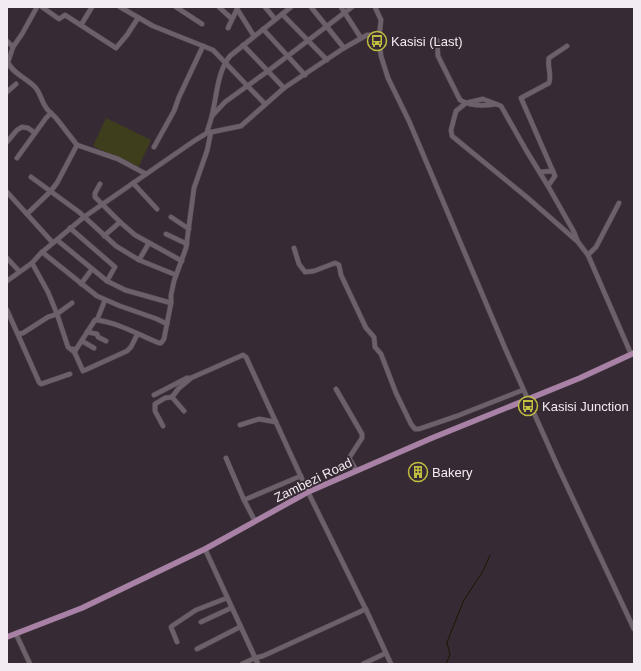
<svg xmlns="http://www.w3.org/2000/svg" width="641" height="671" viewBox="0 0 641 671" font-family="Arial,sans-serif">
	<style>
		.green { fill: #3e3e1d }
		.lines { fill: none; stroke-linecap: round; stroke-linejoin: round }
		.stream { stroke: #191800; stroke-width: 1 }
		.minor-casing { stroke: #50484f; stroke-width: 5.5 }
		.major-casing { stroke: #50484f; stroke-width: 6 }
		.minor { stroke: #6c606a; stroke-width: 4.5 }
		.major { stroke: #aa81a6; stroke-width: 5.5 }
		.labels { text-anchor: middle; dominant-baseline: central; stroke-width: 4; stroke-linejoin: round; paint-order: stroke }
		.poi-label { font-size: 13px; fill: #f3ebf2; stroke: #362b35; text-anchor: start }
		.street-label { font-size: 13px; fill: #f3ebf2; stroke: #362b35 }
	</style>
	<rect width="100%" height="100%" fill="#362b35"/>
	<!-- green -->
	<path class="green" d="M 106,118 L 151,140 L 138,168 L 93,146 Z"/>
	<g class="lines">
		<!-- stream -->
		<g class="stream">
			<path d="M 633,7 L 634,10"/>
			<path d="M 446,664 L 450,655 L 447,642 L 464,600 L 483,571 L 490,555"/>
		</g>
		<!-- minor casing -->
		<g class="minor-casing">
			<g id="minor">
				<path d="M 42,7 L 59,19 L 65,15 L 116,48 L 127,35 L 138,18"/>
				<path d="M 120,7 L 153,26 L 213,50 L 265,104"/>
				<path d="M 176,7 L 202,24"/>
				<path d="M 219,7 L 232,19"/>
				<path d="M 237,7 L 237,9 L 254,36"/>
				<path d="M 265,7 L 275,19"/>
				<path d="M 311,7 L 344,48"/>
				<path d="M 341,7 L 361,38"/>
				<path d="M 375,7 L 381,20 L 379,38"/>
				<path d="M 282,14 L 327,60"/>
				<path d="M 81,25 L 92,7"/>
				<path d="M 228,28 L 237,9"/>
				<path d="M 263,29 L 305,75"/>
				<path d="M 437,40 L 438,56 L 460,100 C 470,106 485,106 496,104"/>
				<path d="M 7,41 L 13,47"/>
				<path d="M 243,45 L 284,88"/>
				<path d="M 7,92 L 16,84"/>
				<path d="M 51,113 L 56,118 L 77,145 L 118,159 L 146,174"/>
				<path d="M 212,116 L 225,102 L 268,71 L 352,7"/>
				<path d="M 207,133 C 208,127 211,121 212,115 C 217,96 217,72 230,56 L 291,7"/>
				<path d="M 7,142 L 17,130 L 22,127 L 28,128 L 35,133"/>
				<path d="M 154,147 L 174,111 L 179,97 L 203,46"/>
				<path d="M 17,158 L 46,118 L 51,113 C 41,106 42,93 34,86 C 27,79 11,72 8,62 L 13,47 L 22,34 L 37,7"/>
				<path d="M 540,172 L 553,171"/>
				<path d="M 31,177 L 79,212 L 116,246 L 139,260 L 176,275"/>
				<path d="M 133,183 L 157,209"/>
				<path d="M 100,184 L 95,193 L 95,197 L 120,222 L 135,235 L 182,261"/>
				<path d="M 548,186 L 555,176 L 521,98 L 549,83 C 552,75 547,66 549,58 L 567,46"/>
				<path d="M 7,192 L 53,243"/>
				<path d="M 27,214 L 50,192 L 57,183 L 77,145"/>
				<path d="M 171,217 L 189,229"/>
				<path d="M 70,228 L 115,267 L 107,281"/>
				<path d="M 166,234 L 187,244"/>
				<path d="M 104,236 L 120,222"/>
				<path d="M 57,240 L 107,281 L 125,290 L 171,303"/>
				<path d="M 578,242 L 574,232 L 548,186 L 526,150 L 501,106 L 483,99 L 466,103 L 456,111 L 451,130 L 452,136 L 529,199 L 578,242 L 588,255 L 631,354"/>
				<path d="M 294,248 L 299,264 L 305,272 L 314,271 L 335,263 L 339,265 L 341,275 L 366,328 L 374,337 L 375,347 L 381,354 L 396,393 L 411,424 L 415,429 L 419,429 L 457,416 L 523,390"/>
				<path d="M 42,252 L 97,296 L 120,306 L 157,319 L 167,324"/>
				<path d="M 588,255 L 596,247 L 619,203"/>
				<path d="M 7,258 L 19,271"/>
				<path d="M 139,260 L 149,243"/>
				<path d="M 32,263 L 48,292 L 57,314 L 68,347 L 73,351 L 73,349 L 75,351 L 95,320 L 97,320 L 105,300"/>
				<path d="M 7,281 L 32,263 L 41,253 L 84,217 L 194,141 L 207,133 L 241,126 L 284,88 L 344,48 L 367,35 L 371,35 L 379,38 L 381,56 L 388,78 L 409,121 L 505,348 L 558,467 L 634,629"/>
				<path d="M 81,284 L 92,269"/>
				<path d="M 7,310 L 39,382 L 41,384 L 70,374"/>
				<path d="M 97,320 C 119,323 139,335 159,343 L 161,343 L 164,339 L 171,303 L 171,295 L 174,281 L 186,248 L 194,188 L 207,151 L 211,132"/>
				<path d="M 87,332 L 97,334 L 98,337 L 106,341"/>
				<path d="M 18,334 L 23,333 L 48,317 L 57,314 L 72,303"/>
				<path d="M 82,341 L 94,348"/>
				<path d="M 73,349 L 83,371 L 127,351 L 131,347 L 137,335"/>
				<path d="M 336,389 L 362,434 L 362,438 L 349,458 L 356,470"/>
				<path d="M 154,395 L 187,378 L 191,378 L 243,355 L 246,357 L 308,492 L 369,616 L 391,664"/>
				<path d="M 172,397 L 184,411"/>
				<path d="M 240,425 L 259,419 L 276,422"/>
				<path d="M 163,426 L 155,411 L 155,404 L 165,398 L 172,397 L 179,388 L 190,379"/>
				<path d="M 226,458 L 244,500 L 255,521"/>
				<path d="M 244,500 L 301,476"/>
				<path d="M 205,549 L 258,664"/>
				<path d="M 201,622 L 231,608"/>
				<path d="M 16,634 L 30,664"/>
				<path d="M 177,642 L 171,627 L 172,626 L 196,610 L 227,598"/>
				<path d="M 197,649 L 240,627"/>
				<path d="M 242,664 L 255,658 L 263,656 L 366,609"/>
				<path d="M 363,664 L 386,653"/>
			</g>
		</g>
		<!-- major casing -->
		<g class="major-casing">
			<path id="major" d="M 7,637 L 82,608 L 205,549 L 308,492 L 432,438 L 580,378 L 634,353"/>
		</g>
		<!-- minor -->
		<use href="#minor" class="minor"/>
		<!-- major -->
		<use href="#major" class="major"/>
	</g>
	<!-- icons -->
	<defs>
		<g id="bus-ring" transform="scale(1)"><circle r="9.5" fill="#362b35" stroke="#c0be41" stroke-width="1.5"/><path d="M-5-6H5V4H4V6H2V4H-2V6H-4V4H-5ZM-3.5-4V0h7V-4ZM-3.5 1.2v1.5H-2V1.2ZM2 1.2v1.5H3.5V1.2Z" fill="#c0be41"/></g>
		<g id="building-ring" transform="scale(1)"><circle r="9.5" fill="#362b35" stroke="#c0be41" stroke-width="1.5"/><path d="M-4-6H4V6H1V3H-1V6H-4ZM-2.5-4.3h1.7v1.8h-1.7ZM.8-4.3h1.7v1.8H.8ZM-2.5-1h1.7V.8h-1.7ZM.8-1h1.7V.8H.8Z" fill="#c0be41"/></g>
	</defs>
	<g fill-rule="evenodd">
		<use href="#bus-ring" x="377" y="41"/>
		<use href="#bus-ring" x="528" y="406"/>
		<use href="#building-ring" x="418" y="472"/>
	</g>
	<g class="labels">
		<!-- poi labels -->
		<g class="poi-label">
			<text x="391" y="41">Kasisi (Last)</text>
			<text x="542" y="406">Kasisi Junction</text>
			<text x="432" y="472">Bakery</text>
		</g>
		<!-- street labels -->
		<g class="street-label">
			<text transform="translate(313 480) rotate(-26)">Zambezi Road</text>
		</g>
	</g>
	<!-- border -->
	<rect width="641" height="671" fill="none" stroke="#f3ebf2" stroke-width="16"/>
</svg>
